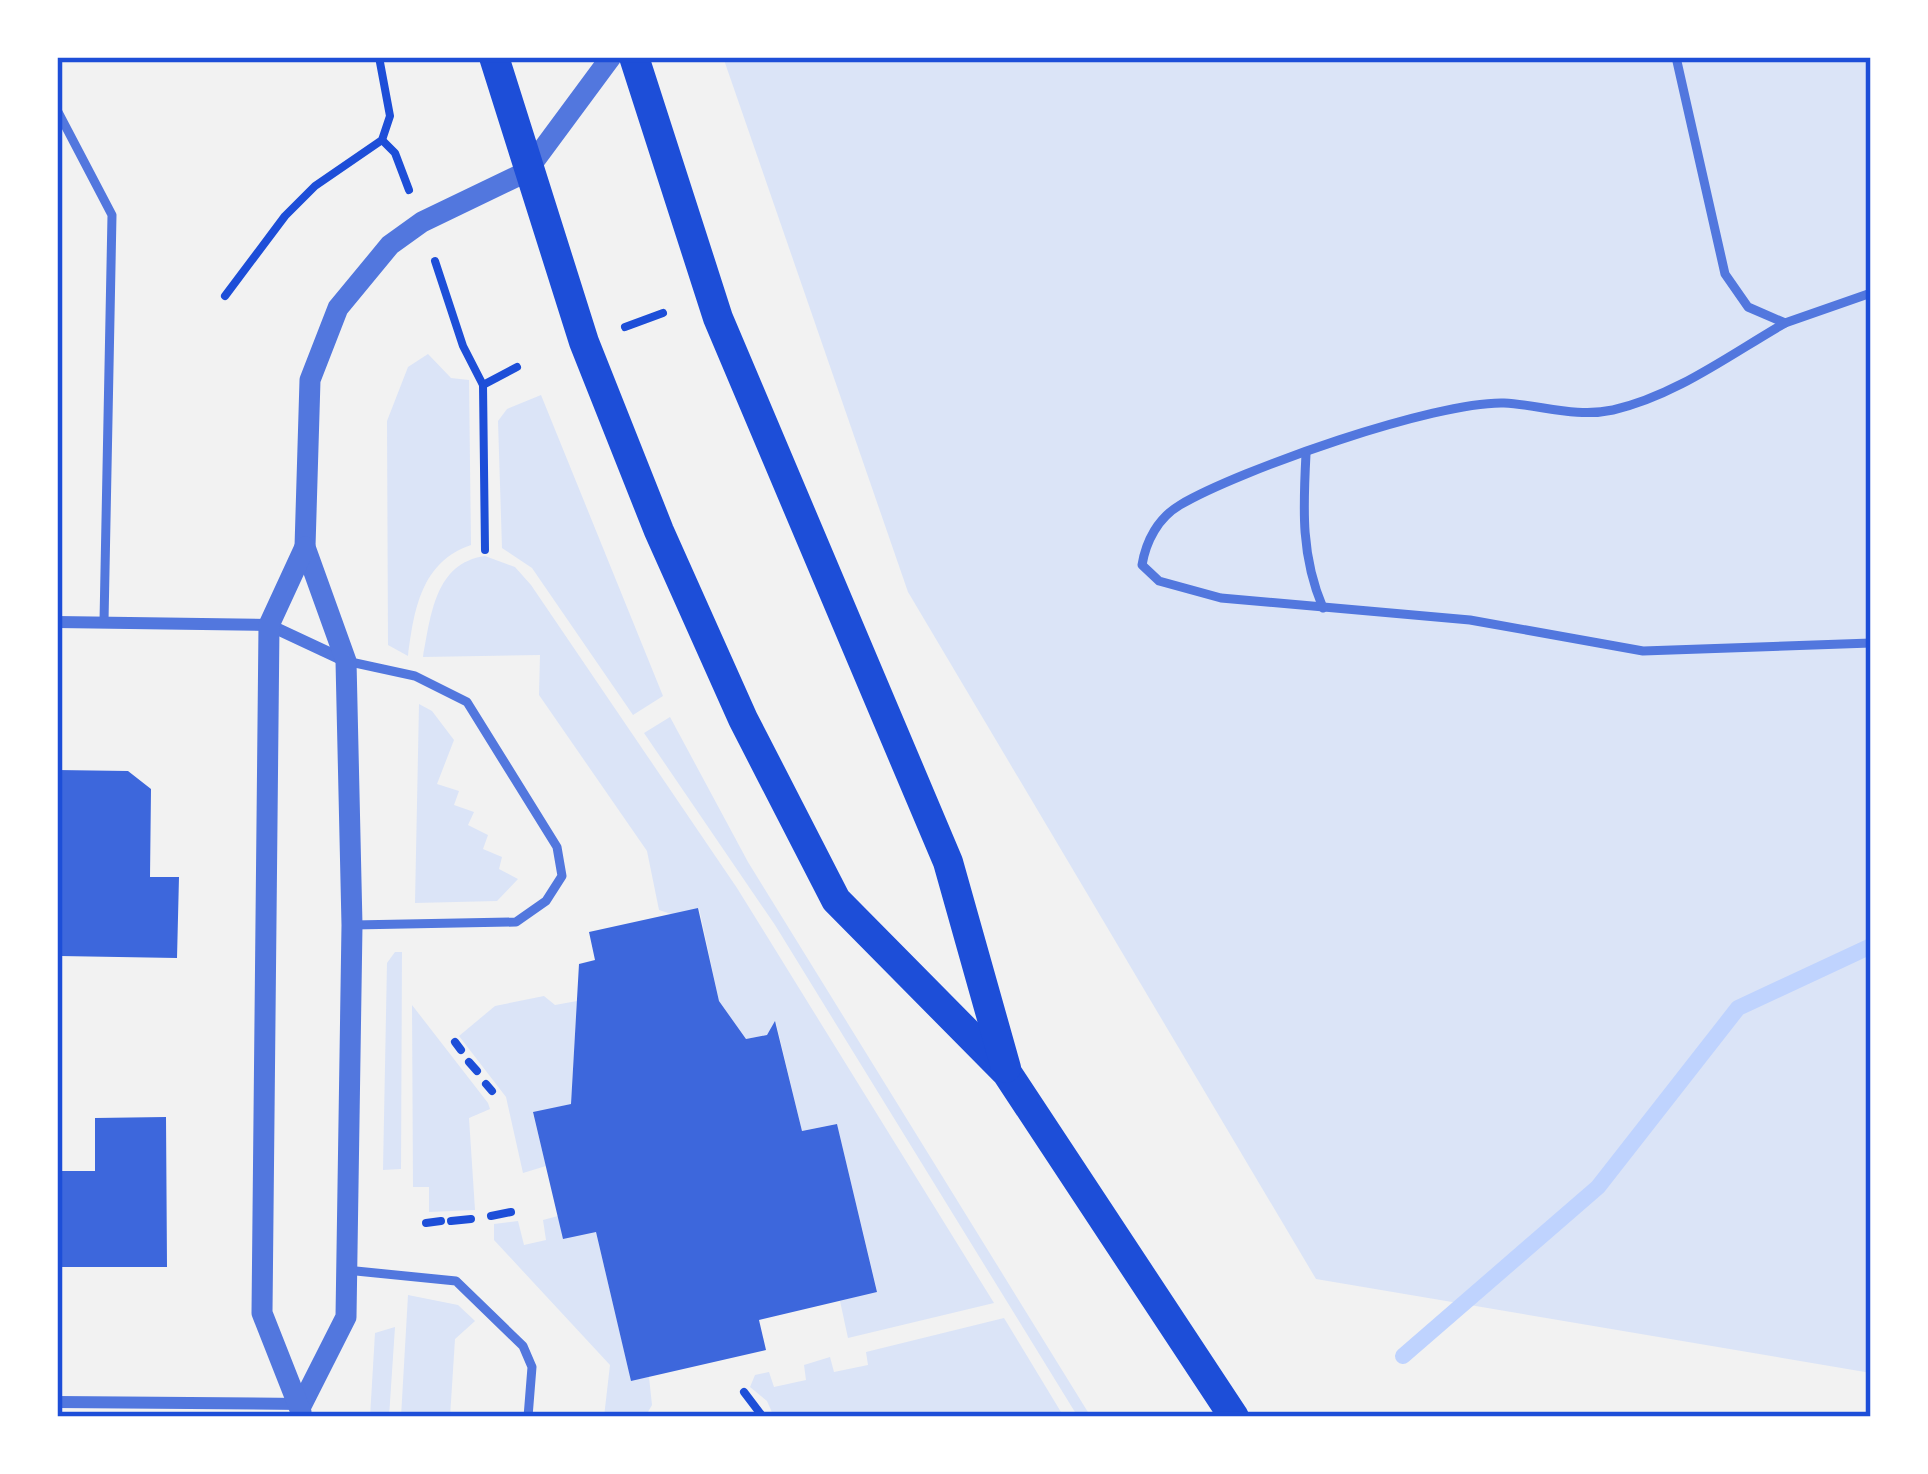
<svg xmlns="http://www.w3.org/2000/svg" width="1928" height="1474" viewBox="0 0 1928 1474" font-family="Barlow,sans-serif">
	<style>
		.green { fill: #dbe4f7 }
		.lines { fill: none; stroke-linecap: round; stroke-linejoin: round }
		.stream { stroke: #bfd3fe; stroke-width: 16 }
		.building { fill: #3d67dc }
		.path { stroke: #1d4ed8; stroke-width: 8 }
		.service { stroke: #5277de; stroke-width: 9 }
		.minor { stroke: #5277de; stroke-width: 12 }
		.tertiary { stroke: #5277de; stroke-width: 21 }
		.primary { stroke: #1d4ed8; stroke-width: 30 }
		.neatline { fill: none; stroke: #1d4ed8; stroke-width: 4.5 }
	</style>
	<rect width="100%" height="100%" fill="#f2f2f2"/>
	<!-- green -->
	<g class="green">
		<path d="M 723,57 L 1871,57 L 1871,1373 L 1316,1279 L 908,592 Z"/>
		<path d="M 428,354 L 451,378 L 469,380 L 471,545 C 421,562 414,610 408,656 L 388,645 L 387,421 L 408,367 Z"/>
		<path d="M 541,395 L 663,696 L 633,715 L 532,568 L 502,548 L 498,421 L 507,409 Z"/>
		<path d="M 485,556 L 515,567 L 531,585 L 737,888 L 994,1303 L 848,1338 L 840,1301 L 877,1291 L 837,1124 L 802,1131 L 776,1023 L 767,1035 L 746,1039 L 719,1001 L 699,908 L 674,915 L 659,910 L 647,851 L 539,695 L 540,655 L 423,657 C 431,615 435,563 485,556 Z"/>
		<path d="M 419,704 L 432,711 L 454,740 L 437,784 L 459,791 L 454,805 L 474,812 L 468,825 L 488,835 L 483,849 L 502,857 L 499,869 L 518,879 L 497,901 L 415,903 Z"/>
		<path d="M 670,717 L 748,862 L 1091,1417 L 1078,1417 L 775,925 L 644,733 Z"/>
		<path d="M 395,952 L 402,952 L 401,1169 L 383,1170 L 387,963 Z"/>
		<path d="M 544,996 L 555,1005 L 577,1001 L 571,1104 L 533,1113 L 546,1166 L 523,1173 L 506,1097 L 459,1036 L 495,1006 Z"/>
		<path d="M 412,1005 L 488,1103 L 490,1109 L 469,1118 L 475,1210 L 429,1212 L 429,1187 L 413,1187 Z"/>
		<path d="M 558,1216 L 596,1232 L 631,1380 L 649,1377 L 652,1405 L 645,1417 L 604,1417 L 610,1365 L 494,1240 L 494,1224 L 518,1221 L 524,1245 L 546,1240 L 543,1220 Z"/>
		<path d="M 408,1295 L 458,1305 L 475,1321 L 455,1339 L 450,1417 L 401,1417 Z"/>
		<path d="M 1004,1318 L 1064,1417 L 774,1417 L 767,1401 L 750,1387 L 755,1375 L 769,1372 L 774,1387 L 806,1380 L 804,1365 L 830,1357 L 834,1372 L 868,1365 L 866,1352 Z"/>
		<path d="M 395,1327 L 389,1417 L 370,1417 L 375,1333 Z"/>
	</g>
	<g class="lines">
		<!-- stream -->
		<path class="stream" d="M 1403,1356 L 1598,1187 L 1738,1008 L 1871,946"/>
	</g>
	<!-- building -->
	<g class="building">
		<path d="M 57,770 L 128,771 L 151,789 L 150,877 L 179,877 L 177,958 L 60,956 Z"/>
		<path d="M 698,908 L 719,1001 L 746,1039 L 767,1035 L 775,1021 L 802,1131 L 837,1124 L 877,1292 L 759,1320 L 766,1350 L 631,1381 L 596,1232 L 563,1239 L 533,1112 L 571,1104 L 579,964 L 595,960 L 589,932 Z"/>
		<path d="M 166,1117 L 167,1267 L 57,1267 L 57,1171 L 95,1171 L 95,1118 Z"/>
	</g>
	<g class="lines">
		<!-- path -->
		<g class="path">
			<path d="M 382,140 L 395,153 L 409,190"/>
			<path d="M 435,261 L 463,346 L 483,385 L 485,550"/>
			<path d="M 225,296 L 285,216 L 315,186 L 382,140 L 390,116 L 379,57"/>
			<path d="M 625,327 L 663,313"/>
			<path d="M 483,385 L 517,367"/>
			<path d="M 455,1042 L 461,1050"/>
			<path d="M 469,1062 L 477,1071"/>
			<path d="M 486,1084 L 492,1091"/>
			<path d="M 491,1216 L 511,1212"/>
			<path d="M 451,1221 L 471,1219"/>
			<path d="M 426,1223 L 441,1221"/>
			<path d="M 744,1392 L 763,1417"/>
		</g>
		<!-- service -->
		<g class="service">
			<path d="M 1676,57 L 1725,274 L 1748,307 L 1785,323 L 1871,293"/>
			<path d="M 57,110 L 112,215 L 104,622"/>
			<path d="M 1785,323 C 1731,354 1675,396 1613,410 C 1576,418 1541,405 1504,403 C 1436,401 1239,470 1180,505 C 1158,518 1146,541 1142,565 L 1159,581 L 1221,598 L 1470,620 L 1643,651 L 1871,643"/>
			<path d="M 1306,454 C 1303,510 1301,556 1323,608"/>
			<path d="M 346,661 L 415,676 L 467,702 L 557,847 L 562,876 L 546,901 L 516,922 L 353,925"/>
			<path d="M 346,1270 L 456,1281 L 523,1346 L 532,1367 L 528,1417"/>
		</g>
		<!-- minor -->
		<g class="minor">
			<path d="M 57,622 L 269,625 L 346,661"/>
			<path d="M 57,1402 L 302,1404"/>
		</g>
		<!-- tertiary -->
		<g class="tertiary">
			<path d="M 302,1404 L 346,1317 L 352,925 L 346,661 L 305,547 L 310,380 L 338,308 L 390,245 L 422,222 L 526,172 L 611,57"/>
			<path d="M 301,1412 L 262,1313 L 269,625 L 305,547"/>
		</g>
		<!-- primary -->
		<g class="primary">
			<path d="M 494,57 L 584,342 L 659,531 L 743,719 L 836,900 L 1007,1073 L 1234,1417"/>
			<path d="M 634,57 L 718,318 L 948,862 L 1006,1068"/>
		</g>
	</g>
	<!-- border -->
	<rect width="1928" height="1474" fill="none" stroke="#ffffff" stroke-width="120"/>
	<rect x="60" y="60" width="1808" height="1354" class="neatline"/>
</svg>
